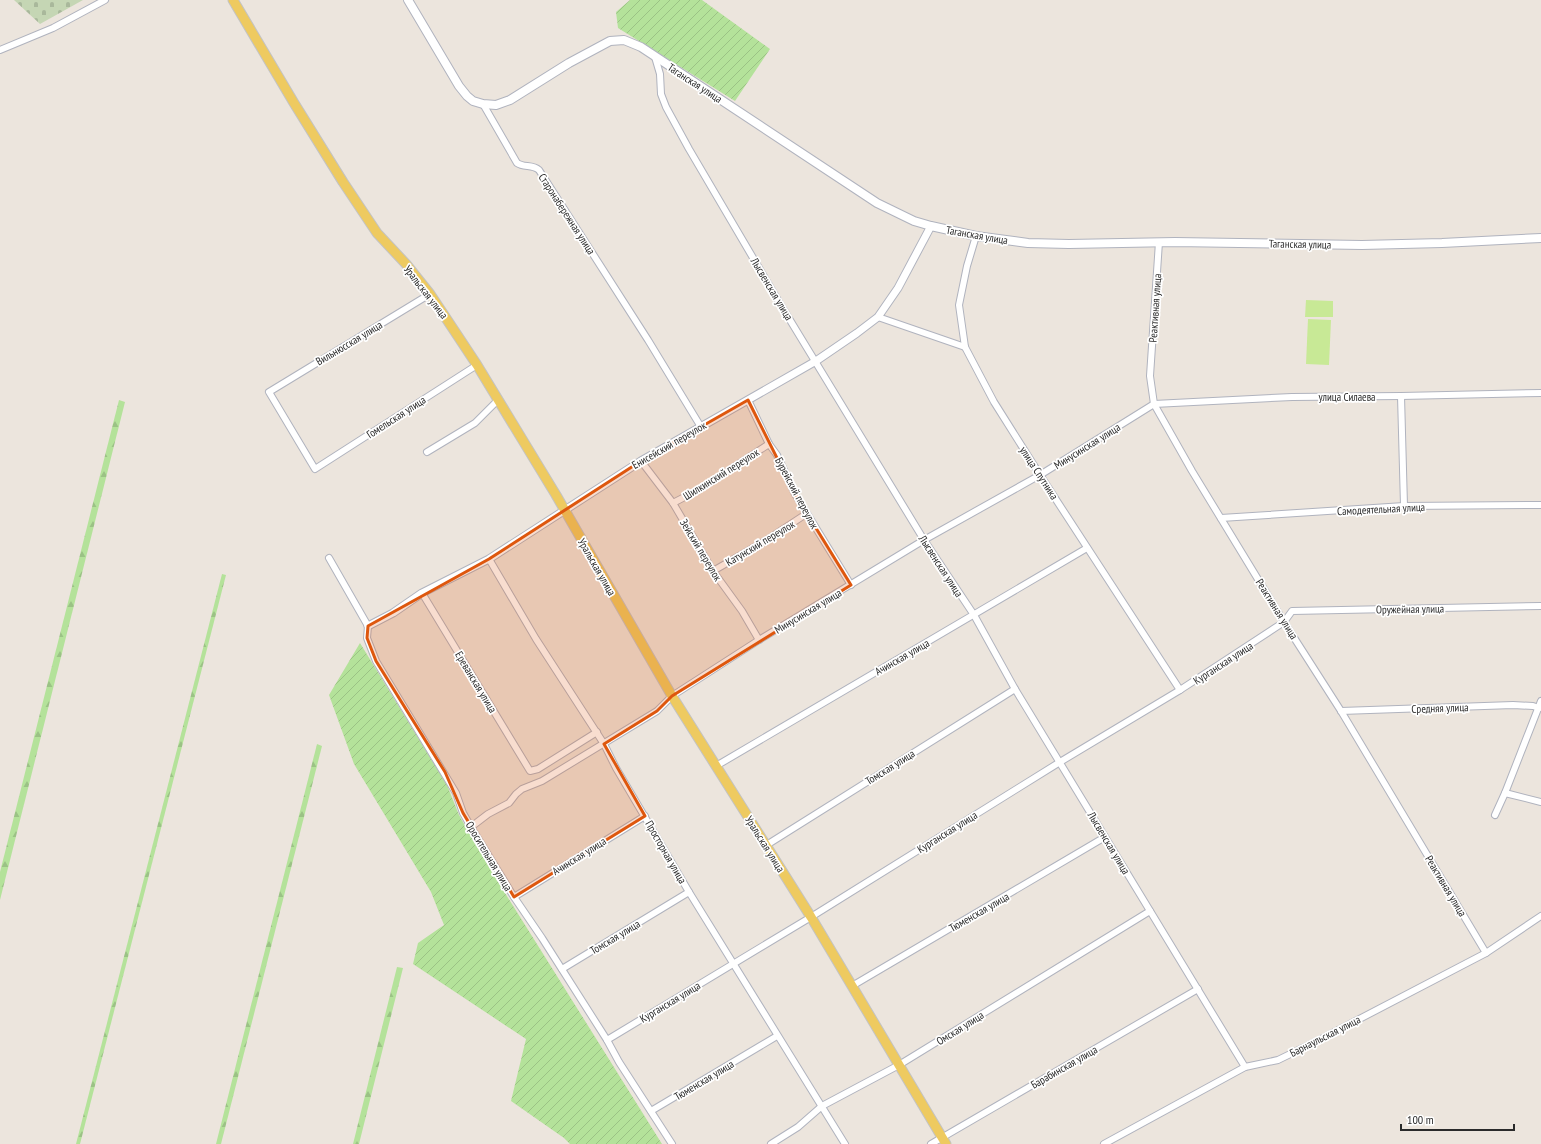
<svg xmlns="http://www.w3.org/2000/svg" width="1541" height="1144" viewBox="0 0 1541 1144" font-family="'PT Sans Narrow',sans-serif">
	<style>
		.forest { fill: url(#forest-firs) }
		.cemetery { fill: url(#cemetery-stones) }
		.garden { fill: url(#garden-furrows) }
		.pitch { fill: #c8e996 }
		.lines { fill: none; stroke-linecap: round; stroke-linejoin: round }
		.minor-casing { stroke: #b0b3be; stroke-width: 8 }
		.tertiary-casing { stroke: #b0b3be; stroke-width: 9 }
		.secondary-casing { stroke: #b0b3be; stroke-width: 10 }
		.primary-casing { stroke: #c3c3c3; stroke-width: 11 }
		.minor { stroke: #fff; stroke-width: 6 }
		.tertiary { stroke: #fff; stroke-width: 7 }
		.secondary { stroke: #fff; stroke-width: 8 }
		.primary { stroke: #eeca60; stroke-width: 9 }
		.marked { fill: #de570e; fill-opacity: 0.2; stroke: #de570e; stroke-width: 3; stroke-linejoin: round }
		.labels { text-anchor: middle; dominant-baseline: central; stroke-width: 3.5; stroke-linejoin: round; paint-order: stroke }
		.street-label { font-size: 11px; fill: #2a2a2a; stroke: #fff }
	</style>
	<defs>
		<pattern id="forest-firs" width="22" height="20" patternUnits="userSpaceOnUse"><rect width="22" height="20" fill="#b4e29a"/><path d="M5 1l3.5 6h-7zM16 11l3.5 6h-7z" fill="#9bc285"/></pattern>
		<pattern id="cemetery-stones" width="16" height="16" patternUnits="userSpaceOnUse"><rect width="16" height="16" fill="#c5d6b4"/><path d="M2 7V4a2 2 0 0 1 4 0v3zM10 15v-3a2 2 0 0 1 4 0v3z" fill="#a9b89b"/></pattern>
		<pattern id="garden-furrows" width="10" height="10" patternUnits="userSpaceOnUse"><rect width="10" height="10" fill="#b4e29a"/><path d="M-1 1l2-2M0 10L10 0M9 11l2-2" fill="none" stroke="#9bc285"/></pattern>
	</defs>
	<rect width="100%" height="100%" fill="#ece5dd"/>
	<!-- forest -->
	<g class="forest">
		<path d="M 119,400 L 125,402 L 0,900 L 0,872 Z"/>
		<path d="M 222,574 L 226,575 L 80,1144 L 76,1144 Z"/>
		<path d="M 317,744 L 322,746 L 221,1144 L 216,1144 Z"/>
		<path d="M 397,967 L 403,968 L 359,1144 L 353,1144 Z"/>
	</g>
	<!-- cemetery -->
	<path class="cemetery" d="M 14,0 L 83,0 L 40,24 Z"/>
	<!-- garden -->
	<g class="garden">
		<path d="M 630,0 L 702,0 L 770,49 L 735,101 L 618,28 L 616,12 Z"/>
		<path d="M 360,643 L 447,785 L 459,815 L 490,869 L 662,1144 L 570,1144 L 564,1138 L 511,1101 L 526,1039 L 413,964 L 418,943 L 444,925 L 431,892 L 354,764 L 329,695 Z"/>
	</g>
	<!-- pitch -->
	<g class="pitch">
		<path d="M 1306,300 L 1333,301 L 1333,317 L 1305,317 Z"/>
		<path d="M 1308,319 L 1331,320 L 1329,365 L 1306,364 Z"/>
	</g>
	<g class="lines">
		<!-- minor casing -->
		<g class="minor-casing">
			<g id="minor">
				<path d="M 0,50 L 53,28 L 105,0"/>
				<path d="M 655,57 L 660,74 L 661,94 L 666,107 L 689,149 L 779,302 L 924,540 L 974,615 L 1015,689 L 1245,1067"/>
				<path d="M 483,104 L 517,163 C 524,168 532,164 539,170 L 648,340 L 701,427"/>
				<path d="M 976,236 L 967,266 L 959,305 L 965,347 L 994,402 L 1040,475 L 1180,690"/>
				<path d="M 1159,242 L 1150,376 L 1154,404 L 1192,471 L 1284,622 L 1341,711 L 1486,953"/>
				<path d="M 430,294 L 269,392 L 315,469 L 477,365"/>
				<path d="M 878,317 L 965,347"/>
				<path d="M 1401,396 L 1404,506"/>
				<path d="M 748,400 L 769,444 L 777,455 L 795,494 L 851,585"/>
				<path d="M 427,452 L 475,423 L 498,400"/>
				<path d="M 641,461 L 673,503 L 713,571 L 742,611 L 759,640"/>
				<path d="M 673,503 L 700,489 L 769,444"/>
				<path d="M 1221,518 L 1404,506 L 1541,505"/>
				<path d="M 329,558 L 368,626 L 367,638 L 376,661 L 456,793 L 463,813 L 471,827 L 514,897 L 542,938 L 607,1040 L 619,1062 L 672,1144"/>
				<path d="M 489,559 L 536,639 L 604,744 L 616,768 L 689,892 L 845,1144"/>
				<path d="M 713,571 L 765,541 L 806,514"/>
				<path d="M 422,593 L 530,771 L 538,769 L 597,732"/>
				<path d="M 1541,701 L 1505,793 L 1541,802"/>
				<path d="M 1341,711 L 1513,705 L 1533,706 L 1539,708"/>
				<path d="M 716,766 L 1087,548"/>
				<path d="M 1495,815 L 1505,793"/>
				<path d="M 471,827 L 488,814 L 509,803 L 516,794 L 522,789 L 542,781 L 657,711 L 672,696 L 759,640 L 924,540 L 1040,475 L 1154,404 L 1292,397 L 1401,396 L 1541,393"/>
				<path d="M 765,846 L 1015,689"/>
				<path d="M 514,897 L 645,816"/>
				<path d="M 562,969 L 689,892"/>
				<path d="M 852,986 L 1105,837"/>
				<path d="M 607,1040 L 811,917 L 1060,762 L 1180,690 L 1284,622 L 1292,611 L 1541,606"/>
				<path d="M 651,1111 L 777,1036"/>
				<path d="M 771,1144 L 798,1127 L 822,1106 L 899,1065 L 1150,911"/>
				<path d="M 931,1144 L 1198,989"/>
				<path d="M 1104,1144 L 1245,1067 L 1278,1060 L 1321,1039 L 1486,953 L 1541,916"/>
			</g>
		</g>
		<!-- tertiary casing -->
		<g class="tertiary-casing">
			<path id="tertiary" d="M 368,626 L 393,613 L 422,593 L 489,559 L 641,461 L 816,361 L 857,333 L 878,317 L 898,288 L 931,226"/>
		</g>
		<!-- secondary casing -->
		<g class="secondary-casing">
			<path id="secondary" d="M 408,0 L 459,86 L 467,96 L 473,101 L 483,104 L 496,105 L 510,100 L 569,63 L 610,41 L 624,40 L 641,47 L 877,203 L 914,221 L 931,226 L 976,236 L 1028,243 L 1069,244 L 1175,242 L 1362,245 L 1442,243 L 1541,238"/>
		</g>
		<!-- primary casing -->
		<g class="primary-casing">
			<path id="primary" d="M 233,0 L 294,103 L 343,182 L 377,233 L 406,264 L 430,294 L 477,365 L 556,495 L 672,696 L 811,917 L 946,1144"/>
		</g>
		<!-- minor -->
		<use href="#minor" class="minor"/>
		<!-- tertiary -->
		<use href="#tertiary" class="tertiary"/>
		<!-- secondary -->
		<use href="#secondary" class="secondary"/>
		<!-- primary -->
		<use href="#primary" class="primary"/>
	</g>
	<!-- marked area -->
	<path class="marked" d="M 748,400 L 795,494 L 851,585 L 672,696 L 657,711 L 604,744 L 645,816 L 514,897 L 463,813 L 445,772 L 376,661 L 367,638 L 368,626 L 489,559 L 641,461 Z"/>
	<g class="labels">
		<!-- street labels -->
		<g class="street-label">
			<text transform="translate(695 83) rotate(33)">Таганская улица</text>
			<text transform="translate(567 214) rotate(57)">Старонабережная улица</text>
			<text transform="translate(977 235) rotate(10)">Таганская улица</text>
			<text transform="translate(1300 244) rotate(1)">Таганская улица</text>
			<text transform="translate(772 289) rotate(59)">Лысвенская улица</text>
			<text transform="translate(426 292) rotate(52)">Уральская улица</text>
			<text transform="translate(1155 308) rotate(-86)">Реактивная улица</text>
			<text transform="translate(349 343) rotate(-31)">Вильнюсская улица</text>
			<text x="1347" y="397">улица Силаева</text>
			<text transform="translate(396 417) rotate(-33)">Гомельская улица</text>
			<text transform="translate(669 445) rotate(-30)">Енисейский переулок</text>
			<text transform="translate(1087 446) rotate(-32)">Минусинская улица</text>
			<text transform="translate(1039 473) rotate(57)">улица Спутника</text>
			<text transform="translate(721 474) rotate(-32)">Шилкинский переулок</text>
			<text transform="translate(797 493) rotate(62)">Бурейский переулок</text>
			<text transform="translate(1381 509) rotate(-3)">Самодеятельная улица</text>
			<text transform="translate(760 543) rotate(-31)">Катунский переулок</text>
			<text transform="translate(701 550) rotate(59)">Зейский переулок</text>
			<text transform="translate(941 566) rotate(57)">Лысвенская улица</text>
			<text transform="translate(597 567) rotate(60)">Уральская улица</text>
			<text transform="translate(1277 609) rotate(58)">Реактивная улица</text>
			<text transform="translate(1410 609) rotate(-1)">Оружейная улица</text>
			<text transform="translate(808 611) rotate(-31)">Минусинская улица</text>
			<text transform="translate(902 657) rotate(-30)">Ачинская улица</text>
			<text transform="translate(1223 663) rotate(-33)">Курганская улица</text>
			<text transform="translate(476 682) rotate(59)">Ереванская улица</text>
			<text transform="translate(1440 708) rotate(-2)">Средняя улица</text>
			<text transform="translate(890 767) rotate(-32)">Томская улица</text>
			<text transform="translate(947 832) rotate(-32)">Курганская улица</text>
			<text transform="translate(1109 843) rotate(59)">Лысвенская улица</text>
			<text transform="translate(765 844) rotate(58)">Уральская улица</text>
			<text transform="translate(666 852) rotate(60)">Просторная улица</text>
			<text transform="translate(489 856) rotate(59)">Оросительная улица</text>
			<text transform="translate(579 856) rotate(-32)">Ачинская улица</text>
			<text transform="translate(1446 886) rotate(59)">Реактивная улица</text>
			<text transform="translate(979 912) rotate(-30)">Тюменская улица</text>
			<text transform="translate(615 937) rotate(-31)">Томская улица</text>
			<text transform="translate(670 1002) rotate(-31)">Курганская улица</text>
			<text transform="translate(960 1028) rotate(-32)">Омская улица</text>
			<text transform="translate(1325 1036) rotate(-27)">Барнаульская улица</text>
			<text transform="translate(1064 1067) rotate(-30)">Барабинская улица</text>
			<text transform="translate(704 1080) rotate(-31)">Тюменская улица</text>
		</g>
	</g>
	<!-- scale -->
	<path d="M1401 1124v6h113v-6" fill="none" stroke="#2a2a2a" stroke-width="2"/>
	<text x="1407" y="1124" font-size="12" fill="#2a2a2a" stroke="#ffffff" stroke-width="3" paint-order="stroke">100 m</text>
</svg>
